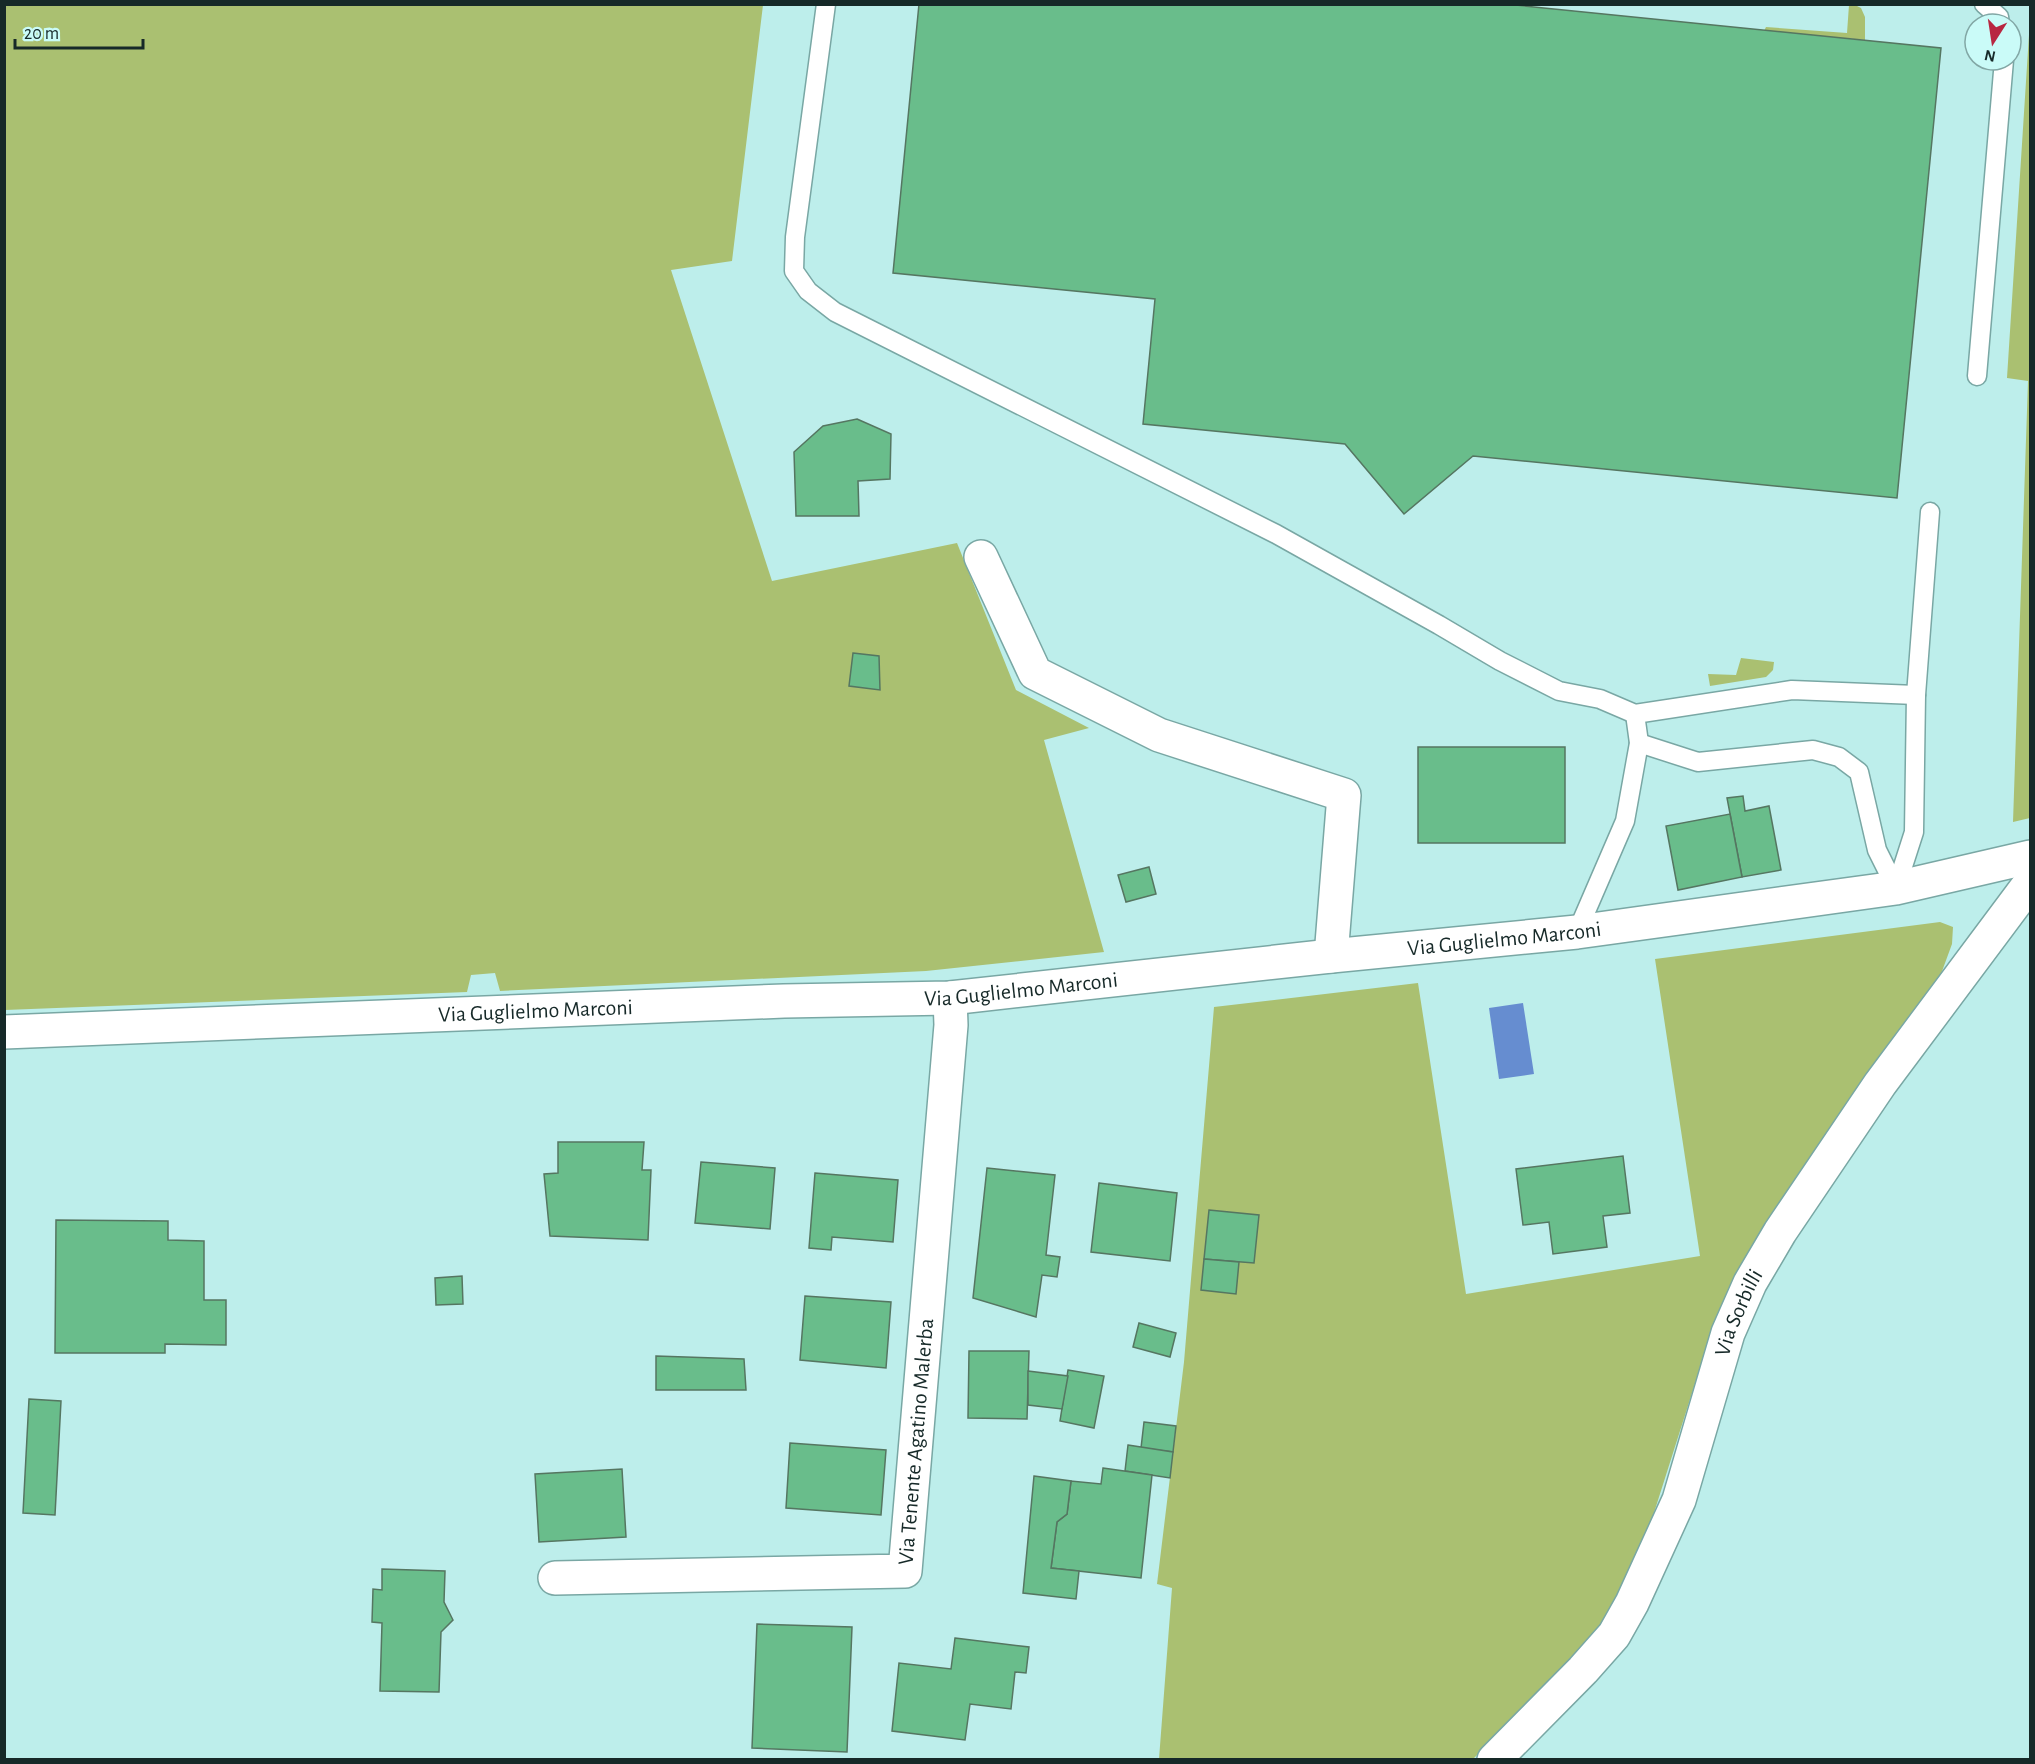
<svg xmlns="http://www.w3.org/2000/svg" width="2035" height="1764" viewBox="0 0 2035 1764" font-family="'Alegreya Sans',sans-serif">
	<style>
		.green { fill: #aac071 }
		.water { fill: #668dd0 }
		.building { fill: #69bd8b; stroke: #557661; stroke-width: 1.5 }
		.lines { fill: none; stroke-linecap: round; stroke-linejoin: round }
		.lane-casing { stroke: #79a7a4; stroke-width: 21 }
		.street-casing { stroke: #79a7a4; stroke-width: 36 }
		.secondary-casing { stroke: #79a7a4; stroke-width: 36 }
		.lane { stroke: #fff; stroke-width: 18 }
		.street { stroke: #fff; stroke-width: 33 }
		.secondary { stroke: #fff; stroke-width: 33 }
		.labels { text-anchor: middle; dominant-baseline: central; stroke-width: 4.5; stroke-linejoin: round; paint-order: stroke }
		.street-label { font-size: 22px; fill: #162928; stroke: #cafbf8 }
	</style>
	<rect width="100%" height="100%" fill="#bdeeeb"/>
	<!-- green -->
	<g class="green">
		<path d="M 4,5 L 763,5 L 732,261 L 671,270 L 772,581 L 957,543 L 1016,690 L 1089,728 L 1044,740 L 1104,952 L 926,971 L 500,991 L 495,973 L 471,975 L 467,992 L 5,1010 Z"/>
		<path d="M 1849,5 L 1855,5 L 1861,8 L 1865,17 L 1865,40 L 1764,31 L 1766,27 L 1847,33 Z"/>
		<path d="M 2030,19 L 2030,818 L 2013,822 L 2028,381 L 2007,378 Z"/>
		<path d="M 1741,658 L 1774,662 L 1773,670 L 1766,677 L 1710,686 L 1708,674 L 1736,675 Z"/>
		<path d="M 1940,922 L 1953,927 L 1952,944 L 1941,974 L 1725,1309 L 1700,1368 L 1652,1519 L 1619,1597 L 1584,1651 L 1473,1759 L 1159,1759 L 1172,1588 L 1157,1584 L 1184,1362 L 1214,1007 L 1418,983 L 1466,1294 L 1700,1256 L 1655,959 Z"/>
	</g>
	<!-- water -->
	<path class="water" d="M 1523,1003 L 1534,1074 L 1499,1079 L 1489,1008 Z"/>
	<!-- building -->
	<g class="building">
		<path d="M 919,4 L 1505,4 L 1941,48 L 1897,498 L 1473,456 L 1404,514 L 1345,444 L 1143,424 L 1155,299 L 893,273 Z"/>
		<path d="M 857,419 L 891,434 L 890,479 L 858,481 L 859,516 L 796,516 L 794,452 L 823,426 Z"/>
		<path d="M 853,653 L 879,656 L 880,690 L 849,686 Z"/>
		<rect x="1418" y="747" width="147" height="96"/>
		<path d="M 1743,796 L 1745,811 L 1769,806 L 1781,870 L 1742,877 L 1727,798 Z"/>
		<path d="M 1730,814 L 1742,877 L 1678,890 L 1666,826 Z"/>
		<path d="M 1149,867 L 1156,894 L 1126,902 L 1118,875 Z"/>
		<path d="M 558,1142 L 644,1142 L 642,1170 L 651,1170 L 648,1240 L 550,1236 L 544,1174 L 558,1173 Z"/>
		<path d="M 1623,1156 L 1630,1213 L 1603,1216 L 1607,1247 L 1553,1254 L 1549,1222 L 1523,1225 L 1516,1169 Z"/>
		<path d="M 701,1162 L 775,1168 L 770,1229 L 695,1223 Z"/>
		<path d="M 987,1168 L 1055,1175 L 1046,1255 L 1060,1257 L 1057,1277 L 1042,1275 L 1036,1317 L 973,1298 Z"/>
		<path d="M 815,1173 L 898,1180 L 893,1242 L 832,1237 L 831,1250 L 809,1248 Z"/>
		<path d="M 1099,1183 L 1177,1193 L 1170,1261 L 1091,1252 Z"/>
		<path d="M 1209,1210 L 1259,1215 L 1254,1263 L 1204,1259 Z"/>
		<path d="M 56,1220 L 168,1221 L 168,1240 L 204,1241 L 204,1300 L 226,1300 L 226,1345 L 165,1344 L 165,1353 L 55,1353 Z"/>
		<path d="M 1204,1259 L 1239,1262 L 1236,1294 L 1201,1290 Z"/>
		<path d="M 462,1276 L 463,1304 L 436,1305 L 435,1278 Z"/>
		<path d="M 805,1296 L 891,1302 L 886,1368 L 800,1360 Z"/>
		<path d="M 1139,1323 L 1176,1333 L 1170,1357 L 1133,1347 Z"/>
		<path d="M 969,1351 L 1029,1351 L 1027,1419 L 968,1418 Z"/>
		<path d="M 656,1356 L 744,1359 L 746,1390 L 656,1390 Z"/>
		<path d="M 1068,1370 L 1104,1376 L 1094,1428 L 1060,1421 Z"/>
		<path d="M 1028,1371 L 1068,1376 L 1062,1409 L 1028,1405 Z"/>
		<path d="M 29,1399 L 61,1401 L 55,1515 L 23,1513 Z"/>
		<path d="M 1144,1422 L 1176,1426 L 1173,1452 L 1141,1448 Z"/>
		<path d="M 790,1443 L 886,1450 L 881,1515 L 786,1508 Z"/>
		<path d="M 1128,1445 L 1173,1452 L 1170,1478 L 1125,1471 Z"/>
		<path d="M 1103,1468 L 1152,1475 L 1141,1578 L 1051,1568 L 1057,1522 L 1067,1514 L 1071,1481 L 1101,1484 Z"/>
		<path d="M 622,1469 L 626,1537 L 539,1542 L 535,1474 Z"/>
		<path d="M 1034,1476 L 1071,1481 L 1067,1514 L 1057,1522 L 1051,1568 L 1079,1571 L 1076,1599 L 1023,1593 Z"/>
		<path d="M 382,1569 L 445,1571 L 444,1602 L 453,1620 L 441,1632 L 439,1692 L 380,1691 L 382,1623 L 372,1622 L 373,1589 L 382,1590 Z"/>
		<path d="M 757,1624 L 852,1627 L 847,1752 L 752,1748 Z"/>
		<path d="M 955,1638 L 1029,1647 L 1026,1673 L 1015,1672 L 1011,1709 L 970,1704 L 965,1740 L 892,1731 L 899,1663 L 951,1669 Z"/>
	</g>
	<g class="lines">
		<!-- lane casing -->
		<g class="lane-casing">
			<g id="lane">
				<path d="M 826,4 L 795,237 L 794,271 L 808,291 L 835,312 L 1276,534 L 1439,625 L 1500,661 L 1559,691 L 1600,699 L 1635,714 L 1792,690 L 1916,695"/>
				<path d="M 1984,4 L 1999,17 L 2000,24"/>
				<path d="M 1977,376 L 2004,60"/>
				<path d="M 1639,743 L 1698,762 L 1813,750 L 1839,757 L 1859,772 L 1877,850 L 1896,888"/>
				<path d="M 1896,888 L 1914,832 L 1916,695 L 1930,512"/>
				<path d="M 1577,932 L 1625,821 L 1639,743 L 1635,714"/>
			</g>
		</g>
		<!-- street casing -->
		<g class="street-casing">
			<g id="street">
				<path d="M 981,557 L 1035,673 L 1159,735 L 1344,795 L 1331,956"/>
				<path id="s1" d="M 555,1578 L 905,1571 L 951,1025 L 950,998"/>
				<path id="s2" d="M 1494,1760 L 1583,1670 L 1614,1635 L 1632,1603 L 1679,1500 L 1728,1333 L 1750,1283 L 1780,1232 L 1880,1084 L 2030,883"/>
			</g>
		</g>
		<!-- secondary casing -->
		<g class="secondary-casing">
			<g id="secondary">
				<path id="s3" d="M 4,1032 L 784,1001 L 950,998 L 1331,956 L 1577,932 L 1896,888 L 2030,857"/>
			</g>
		</g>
		<!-- lane -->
		<use href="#lane" class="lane"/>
		<!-- street -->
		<use href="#street" class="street"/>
		<!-- secondary -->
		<use href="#secondary" class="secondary"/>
	</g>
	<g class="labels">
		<!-- street labels -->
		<g class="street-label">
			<text stroke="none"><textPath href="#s3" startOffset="1504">Via Guglielmo Marconi</textPath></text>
			<text stroke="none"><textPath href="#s3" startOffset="1018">Via Guglielmo Marconi</textPath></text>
			<text stroke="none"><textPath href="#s3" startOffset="532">Via Guglielmo Marconi</textPath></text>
			<text stroke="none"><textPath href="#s2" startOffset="520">Via Sorbilli</textPath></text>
			<text stroke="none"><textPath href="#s1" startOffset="480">Via Tenente Agatino Malerba</textPath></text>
		</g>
	</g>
	<!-- border -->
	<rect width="2035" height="1764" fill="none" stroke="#162928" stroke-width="12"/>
	<!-- north arrow -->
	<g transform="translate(1993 42) rotate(192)"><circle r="28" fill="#cafbf8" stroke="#82a7a5" stroke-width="1.5"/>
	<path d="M0-4.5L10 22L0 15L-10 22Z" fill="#b82741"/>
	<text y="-9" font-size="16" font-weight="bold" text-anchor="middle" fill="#162928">N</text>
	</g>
	<!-- scale -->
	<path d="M15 39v9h128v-9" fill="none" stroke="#162928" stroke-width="3"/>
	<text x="24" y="39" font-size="18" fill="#162928" stroke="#cafbf8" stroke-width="4.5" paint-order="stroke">20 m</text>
</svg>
